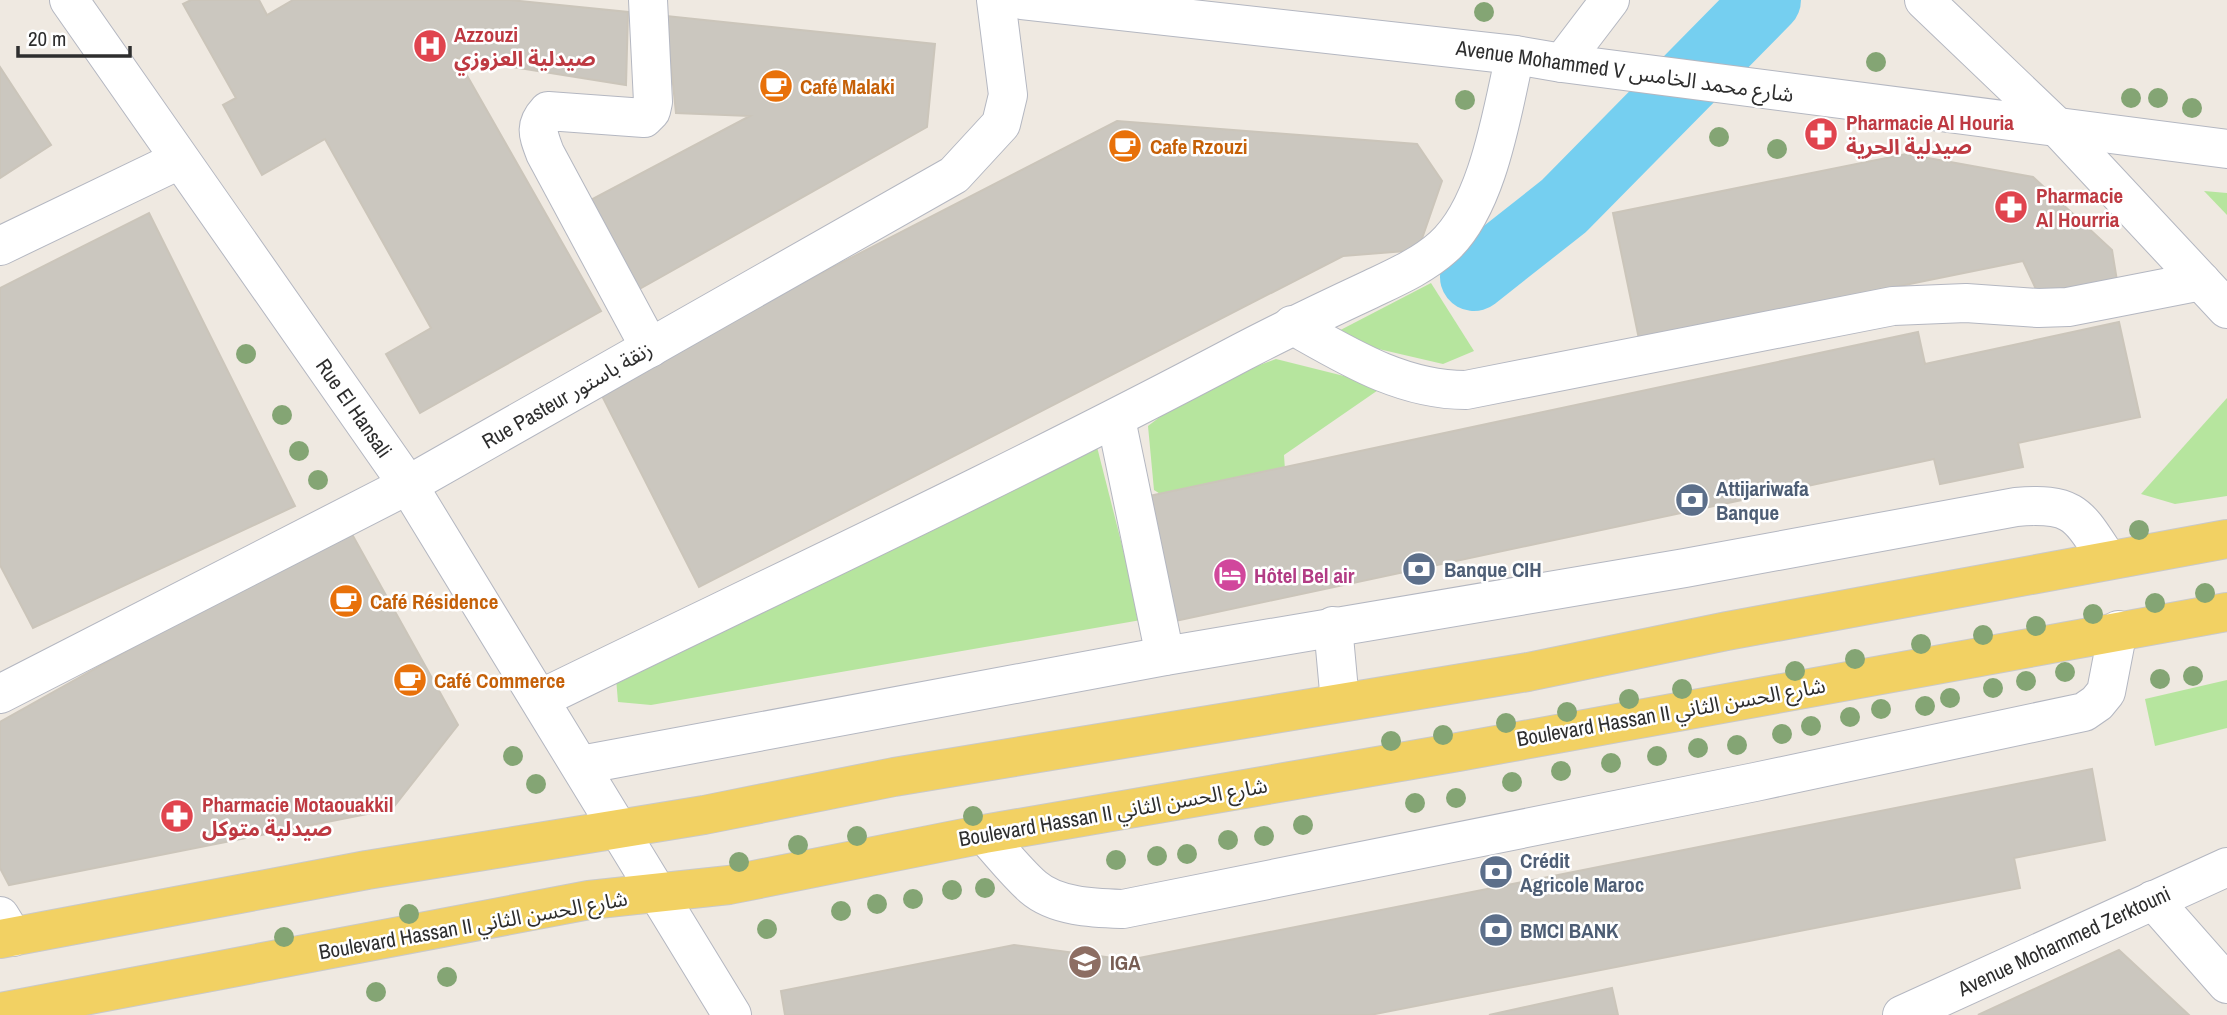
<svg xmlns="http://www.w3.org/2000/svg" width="2227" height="1015" viewBox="0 0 2227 1015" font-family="'Archivo Narrow','Noto Sans Arabic',sans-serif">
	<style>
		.green { fill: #b6e59e }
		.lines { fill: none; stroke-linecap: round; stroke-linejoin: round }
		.river { stroke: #75cff0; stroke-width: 68 }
		.building { fill: #cbc7bf; stroke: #cbc5ba; stroke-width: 2 }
		.minor-casing { stroke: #b4b7c1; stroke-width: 40 }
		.primary-casing { stroke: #c9c9c9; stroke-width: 40 }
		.minor { stroke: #fff; stroke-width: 38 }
		.primary { stroke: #f2d163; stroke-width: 38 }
		.tree { fill: #84a574 }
		.labels { text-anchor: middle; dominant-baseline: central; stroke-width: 5; stroke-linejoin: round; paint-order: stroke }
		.health-label { font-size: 21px; font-weight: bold; fill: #be3a42; stroke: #fff; text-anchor: start }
		.street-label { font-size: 21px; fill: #2e2e2e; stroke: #fff }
		.food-label { font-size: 21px; font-weight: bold; fill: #c56008; stroke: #fff; text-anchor: start }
		.service-label { font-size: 21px; font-weight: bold; fill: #4e5e75; stroke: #fff; text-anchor: start }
		.hotel-label { font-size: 21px; font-weight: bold; fill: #b23c85; stroke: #fff; text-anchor: start }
		.education-label { font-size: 21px; font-weight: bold; fill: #785e54; stroke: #fff; text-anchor: start }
	</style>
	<rect width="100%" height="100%" fill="#efe9e1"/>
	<!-- green -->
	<g class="green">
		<path d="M 2204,191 L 2227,193 L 2227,215 Z"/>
		<path d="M 1431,283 L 1474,351 L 1443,364 L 1327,337 Z"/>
		<path d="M 1276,359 L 1384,386 L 1284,455 L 1285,470 L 1173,502 L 1154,490 L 1148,426 L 1199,387 Z"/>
		<path d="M 2227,398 L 2227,496 L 2175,504 L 2141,494 Z"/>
		<path d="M 1096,443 L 1141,620 L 651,705 L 618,702 L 616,678 Z"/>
		<path d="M 2227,680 L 2227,728 L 2155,746 L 2145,699 Z"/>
	</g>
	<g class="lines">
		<!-- river -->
		<path class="river" d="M 1474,277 L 1564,206 L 1767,0"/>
	</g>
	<!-- building -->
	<g class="building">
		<path d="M 191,0 L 259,0 L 267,15 L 293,0 L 510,0 L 628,12 L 626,85 L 457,58 L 601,311 L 420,413 L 386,354 L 431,328 L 325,139 L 262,175 L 223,105 L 236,98 L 183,4 Z"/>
		<path d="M 666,16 L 935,44 L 927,127 L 636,291 L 587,202 L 750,116 L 676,113 Z"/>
		<path d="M 0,67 L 51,145 L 0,178 Z"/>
		<path d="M 1117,121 L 1417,144 L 1442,181 L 1418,250 L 1343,256 L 699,587 L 598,388 Z"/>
		<path d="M 1906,154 L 2033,177 L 2112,250 L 2118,287 L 2041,300 L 2023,261 L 1639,339 L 1613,213 Z"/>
		<path d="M 149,213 L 295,506 L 33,628 L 0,565 L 0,288 Z"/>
		<path d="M 2119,322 L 2140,417 L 2018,443 L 2023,467 L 1940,484 L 1934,459 L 1161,624 L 1135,499 L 1918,332 L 1925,364 Z"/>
		<path d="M 348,527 L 458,725 L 392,809 L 9,885 L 0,868 L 0,722 Z"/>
		<path d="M 2092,769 L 2105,840 L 2014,858 L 2020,888 L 1370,1015 L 785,1015 L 781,991 L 1014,945 L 1129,960 Z"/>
		<path d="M 2119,950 L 2189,1015 L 1978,1015 Z"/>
		<path d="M 1612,988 L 1618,1015 L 1489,1015 Z"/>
	</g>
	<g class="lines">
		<!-- minor casing -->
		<g class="minor-casing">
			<g id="minor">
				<path d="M 69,0 L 408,485 L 732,1015"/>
				<path d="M 648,0 L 653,102 L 651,111 L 644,118 L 548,111 C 534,126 538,134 545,153 L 650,348"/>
				<path d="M 1022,0 L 1515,55 L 1562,63 L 2227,149"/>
				<path d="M 1924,0 L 2059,129 L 2227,309"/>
				<path d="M 1562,63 L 1610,0"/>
				<path d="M 0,246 L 179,160"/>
				<path d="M 1292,325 C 1347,356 1401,390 1466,390 L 1893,306 L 1966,303 L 2038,308 L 2068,307 L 2201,281"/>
				<path d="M 1116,419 L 1165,656"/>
				<path d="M 1333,626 L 1340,702"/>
				<path d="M 0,694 L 408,485 L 954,175 L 1001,124 L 1008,95 L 996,0"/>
				<path d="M 540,699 C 774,585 1012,474 1242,352 C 1284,330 1326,310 1369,290 C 1394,278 1422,266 1443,247 C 1488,207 1502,112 1515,55"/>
				<path d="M 581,765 L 1165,656 L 1685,568 L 2016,507 C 2075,502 2078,515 2108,560"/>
				<path d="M 984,834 C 1000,851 1015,871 1033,887 C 1056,907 1094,908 1123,909 L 1755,782 L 2084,712 L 2097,703 L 2106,692 L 2118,630"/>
				<path d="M 2153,900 L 2227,984"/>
				<path d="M 0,916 L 13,937"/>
				<path d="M 1902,1015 L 2227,867"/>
			</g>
		</g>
		<!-- primary casing -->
		<g class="primary-casing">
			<g id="primary">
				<path d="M 0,939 L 367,870 L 704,815 L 894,777 L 1528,672 L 1727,631 L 2227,539"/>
				<path d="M 0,1012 L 589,900 L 729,885 L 984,834 L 1458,752 L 2227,612"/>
			</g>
		</g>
		<!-- minor -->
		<use href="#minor" class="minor"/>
		<!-- primary -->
		<use href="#primary" class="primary"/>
	</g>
	<!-- trees -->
	<g class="tree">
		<circle cx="1484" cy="12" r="10"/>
		<circle cx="1876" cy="62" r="10"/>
		<circle cx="2131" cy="98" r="10"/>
		<circle cx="2158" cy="98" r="10"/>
		<circle cx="1465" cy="100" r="10"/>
		<circle cx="2192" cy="108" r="10"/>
		<circle cx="1719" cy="137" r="10"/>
		<circle cx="1777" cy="149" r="10"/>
		<circle cx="246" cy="354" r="10"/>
		<circle cx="282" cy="415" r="10"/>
		<circle cx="299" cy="451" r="10"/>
		<circle cx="318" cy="480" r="10"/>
		<circle cx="2139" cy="530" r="10"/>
		<circle cx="2205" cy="593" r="10"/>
		<circle cx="2155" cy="603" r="10"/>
		<circle cx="2093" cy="614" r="10"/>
		<circle cx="2036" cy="626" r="10"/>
		<circle cx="1983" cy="635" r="10"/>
		<circle cx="1921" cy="644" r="10"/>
		<circle cx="1855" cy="659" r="10"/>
		<circle cx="1795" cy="671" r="10"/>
		<circle cx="2065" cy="672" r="10"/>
		<circle cx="2193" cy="676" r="10"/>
		<circle cx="2160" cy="679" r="10"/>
		<circle cx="2026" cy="681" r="10"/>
		<circle cx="1993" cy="688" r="10"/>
		<circle cx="1682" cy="689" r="10"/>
		<circle cx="1950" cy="698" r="10"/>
		<circle cx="1629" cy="699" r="10"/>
		<circle cx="1925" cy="706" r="10"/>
		<circle cx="1881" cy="709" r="10"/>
		<circle cx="1567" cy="712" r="10"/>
		<circle cx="1850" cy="717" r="10"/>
		<circle cx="1506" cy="723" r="10"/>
		<circle cx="1811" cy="726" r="10"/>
		<circle cx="1782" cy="734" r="10"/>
		<circle cx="1443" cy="735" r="10"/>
		<circle cx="1391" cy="741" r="10"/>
		<circle cx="1737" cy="745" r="10"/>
		<circle cx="1698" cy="748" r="10"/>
		<circle cx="513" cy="756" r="10"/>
		<circle cx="1657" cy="756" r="10"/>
		<circle cx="1611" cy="763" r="10"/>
		<circle cx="1561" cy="771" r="10"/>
		<circle cx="1512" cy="782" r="10"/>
		<circle cx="536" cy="784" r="10"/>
		<circle cx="1456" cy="798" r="10"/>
		<circle cx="1415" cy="803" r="10"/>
		<circle cx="973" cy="816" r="10"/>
		<circle cx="1303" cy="825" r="10"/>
		<circle cx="857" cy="836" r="10"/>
		<circle cx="1264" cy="836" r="10"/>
		<circle cx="1228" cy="840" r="10"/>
		<circle cx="798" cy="845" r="10"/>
		<circle cx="1187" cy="854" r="10"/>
		<circle cx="1157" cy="856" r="10"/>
		<circle cx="1116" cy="860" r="10"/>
		<circle cx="739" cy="862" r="10"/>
		<circle cx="985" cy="888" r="10"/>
		<circle cx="952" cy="890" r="10"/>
		<circle cx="913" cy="899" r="10"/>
		<circle cx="877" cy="904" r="10"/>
		<circle cx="841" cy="911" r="10"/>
		<circle cx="409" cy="914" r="10"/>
		<circle cx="767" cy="929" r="10"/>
		<circle cx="284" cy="937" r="10"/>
		<circle cx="447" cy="977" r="10"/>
		<circle cx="376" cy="992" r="10"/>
	</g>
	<!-- icons -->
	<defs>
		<g id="hospital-disc" transform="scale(1.75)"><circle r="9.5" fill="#e0444e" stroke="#fff"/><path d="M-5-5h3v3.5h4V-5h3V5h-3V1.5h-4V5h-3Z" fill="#fff"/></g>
		<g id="cafe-disc" transform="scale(1.75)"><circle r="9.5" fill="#e8710a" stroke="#fff"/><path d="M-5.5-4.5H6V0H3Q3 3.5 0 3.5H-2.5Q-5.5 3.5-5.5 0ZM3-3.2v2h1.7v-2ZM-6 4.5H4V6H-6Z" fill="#fff"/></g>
		<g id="pharmacy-disc" transform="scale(1.75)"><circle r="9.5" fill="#e0444e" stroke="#fff"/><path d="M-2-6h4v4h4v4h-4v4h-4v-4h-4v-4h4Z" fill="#fff"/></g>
		<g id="bank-disc" transform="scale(1.75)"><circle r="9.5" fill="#5c6f8a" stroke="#fff"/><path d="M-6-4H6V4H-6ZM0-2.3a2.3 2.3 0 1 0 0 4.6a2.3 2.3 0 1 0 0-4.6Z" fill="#fff"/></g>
		<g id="hotel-disc" transform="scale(1.75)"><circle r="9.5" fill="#d1479c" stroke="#fff"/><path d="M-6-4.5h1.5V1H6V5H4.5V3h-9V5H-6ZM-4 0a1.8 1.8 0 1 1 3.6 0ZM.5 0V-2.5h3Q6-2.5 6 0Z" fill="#fff"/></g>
		<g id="university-disc" transform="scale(1.75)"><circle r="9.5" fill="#8d6e63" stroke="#fff"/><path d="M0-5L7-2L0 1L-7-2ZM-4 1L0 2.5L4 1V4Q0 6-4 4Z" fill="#fff"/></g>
	</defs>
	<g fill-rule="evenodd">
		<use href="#hospital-disc" x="430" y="46"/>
		<use href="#cafe-disc" x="776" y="86"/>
		<use href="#pharmacy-disc" x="1821" y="134"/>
		<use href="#cafe-disc" x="1125" y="146"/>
		<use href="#pharmacy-disc" x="2011" y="207"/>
		<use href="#bank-disc" x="1692" y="500"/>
		<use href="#bank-disc" x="1419" y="569"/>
		<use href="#hotel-disc" x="1230" y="575"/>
		<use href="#cafe-disc" x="346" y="601"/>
		<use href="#cafe-disc" x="410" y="680"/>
		<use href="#pharmacy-disc" x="177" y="816"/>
		<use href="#bank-disc" x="1496" y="872"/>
		<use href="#bank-disc" x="1496" y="930"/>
		<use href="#university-disc" x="1085" y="962"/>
	</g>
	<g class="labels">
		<!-- health labels -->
		<g class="health-label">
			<text x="454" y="34">Azzouzi<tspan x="454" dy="24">صيدلية العزوزي</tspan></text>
			<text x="1846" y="122">Pharmacie Al Houria<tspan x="1846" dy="24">صيدلية الحرية</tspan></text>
			<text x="2036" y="195">Pharmacie<tspan x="2036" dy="24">Al Hourria</tspan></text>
			<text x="202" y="804">Pharmacie Motaouakkil<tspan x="202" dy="24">صيدلية متوكل</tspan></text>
		</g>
		<!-- street labels -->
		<g class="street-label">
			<text transform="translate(1625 71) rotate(8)">Avenue Mohammed V شارع محمد الخامس</text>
			<text transform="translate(567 395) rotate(-30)">Rue Pasteur زنقة باستور</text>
			<text transform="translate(354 408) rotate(55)">Rue El Hansali</text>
			<text transform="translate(1671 712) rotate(-10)">Boulevard Hassan II شارع الحسن الثاني</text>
			<text transform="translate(1113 812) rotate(-10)">Boulevard Hassan II شارع الحسن الثاني</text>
			<text transform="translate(473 925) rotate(-10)">Boulevard Hassan II شارع الحسن الثاني</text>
			<text transform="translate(2064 941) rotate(-25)">Avenue Mohammed Zerktouni</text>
		</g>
		<!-- food labels -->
		<g class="food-label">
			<text x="800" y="86">Café Malaki</text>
			<text x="1150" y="146">Cafe Rzouzi</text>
			<text x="370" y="601">Café Résidence</text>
			<text x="434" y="680">Café Commerce</text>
		</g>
		<!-- service labels -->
		<g class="service-label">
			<text x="1716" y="488">Attijariwafa<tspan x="1716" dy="24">Banque</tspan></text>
			<text x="1444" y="569">Banque CIH</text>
			<text x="1520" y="860">Crédit<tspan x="1520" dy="24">Agricole Maroc</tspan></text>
			<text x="1520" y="930">BMCI BANK</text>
		</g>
		<!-- hotel labels -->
		<g class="hotel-label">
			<text x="1254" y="575">Hôtel Bel air</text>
		</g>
		<!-- education labels -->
		<g class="education-label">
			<text x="1110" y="962">IGA</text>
		</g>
	</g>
	<!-- scale -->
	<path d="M18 46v10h112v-10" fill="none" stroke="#2e2e2e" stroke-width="3.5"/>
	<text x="28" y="46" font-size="21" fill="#2e2e2e" stroke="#ffffff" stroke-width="5" paint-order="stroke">20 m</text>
</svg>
